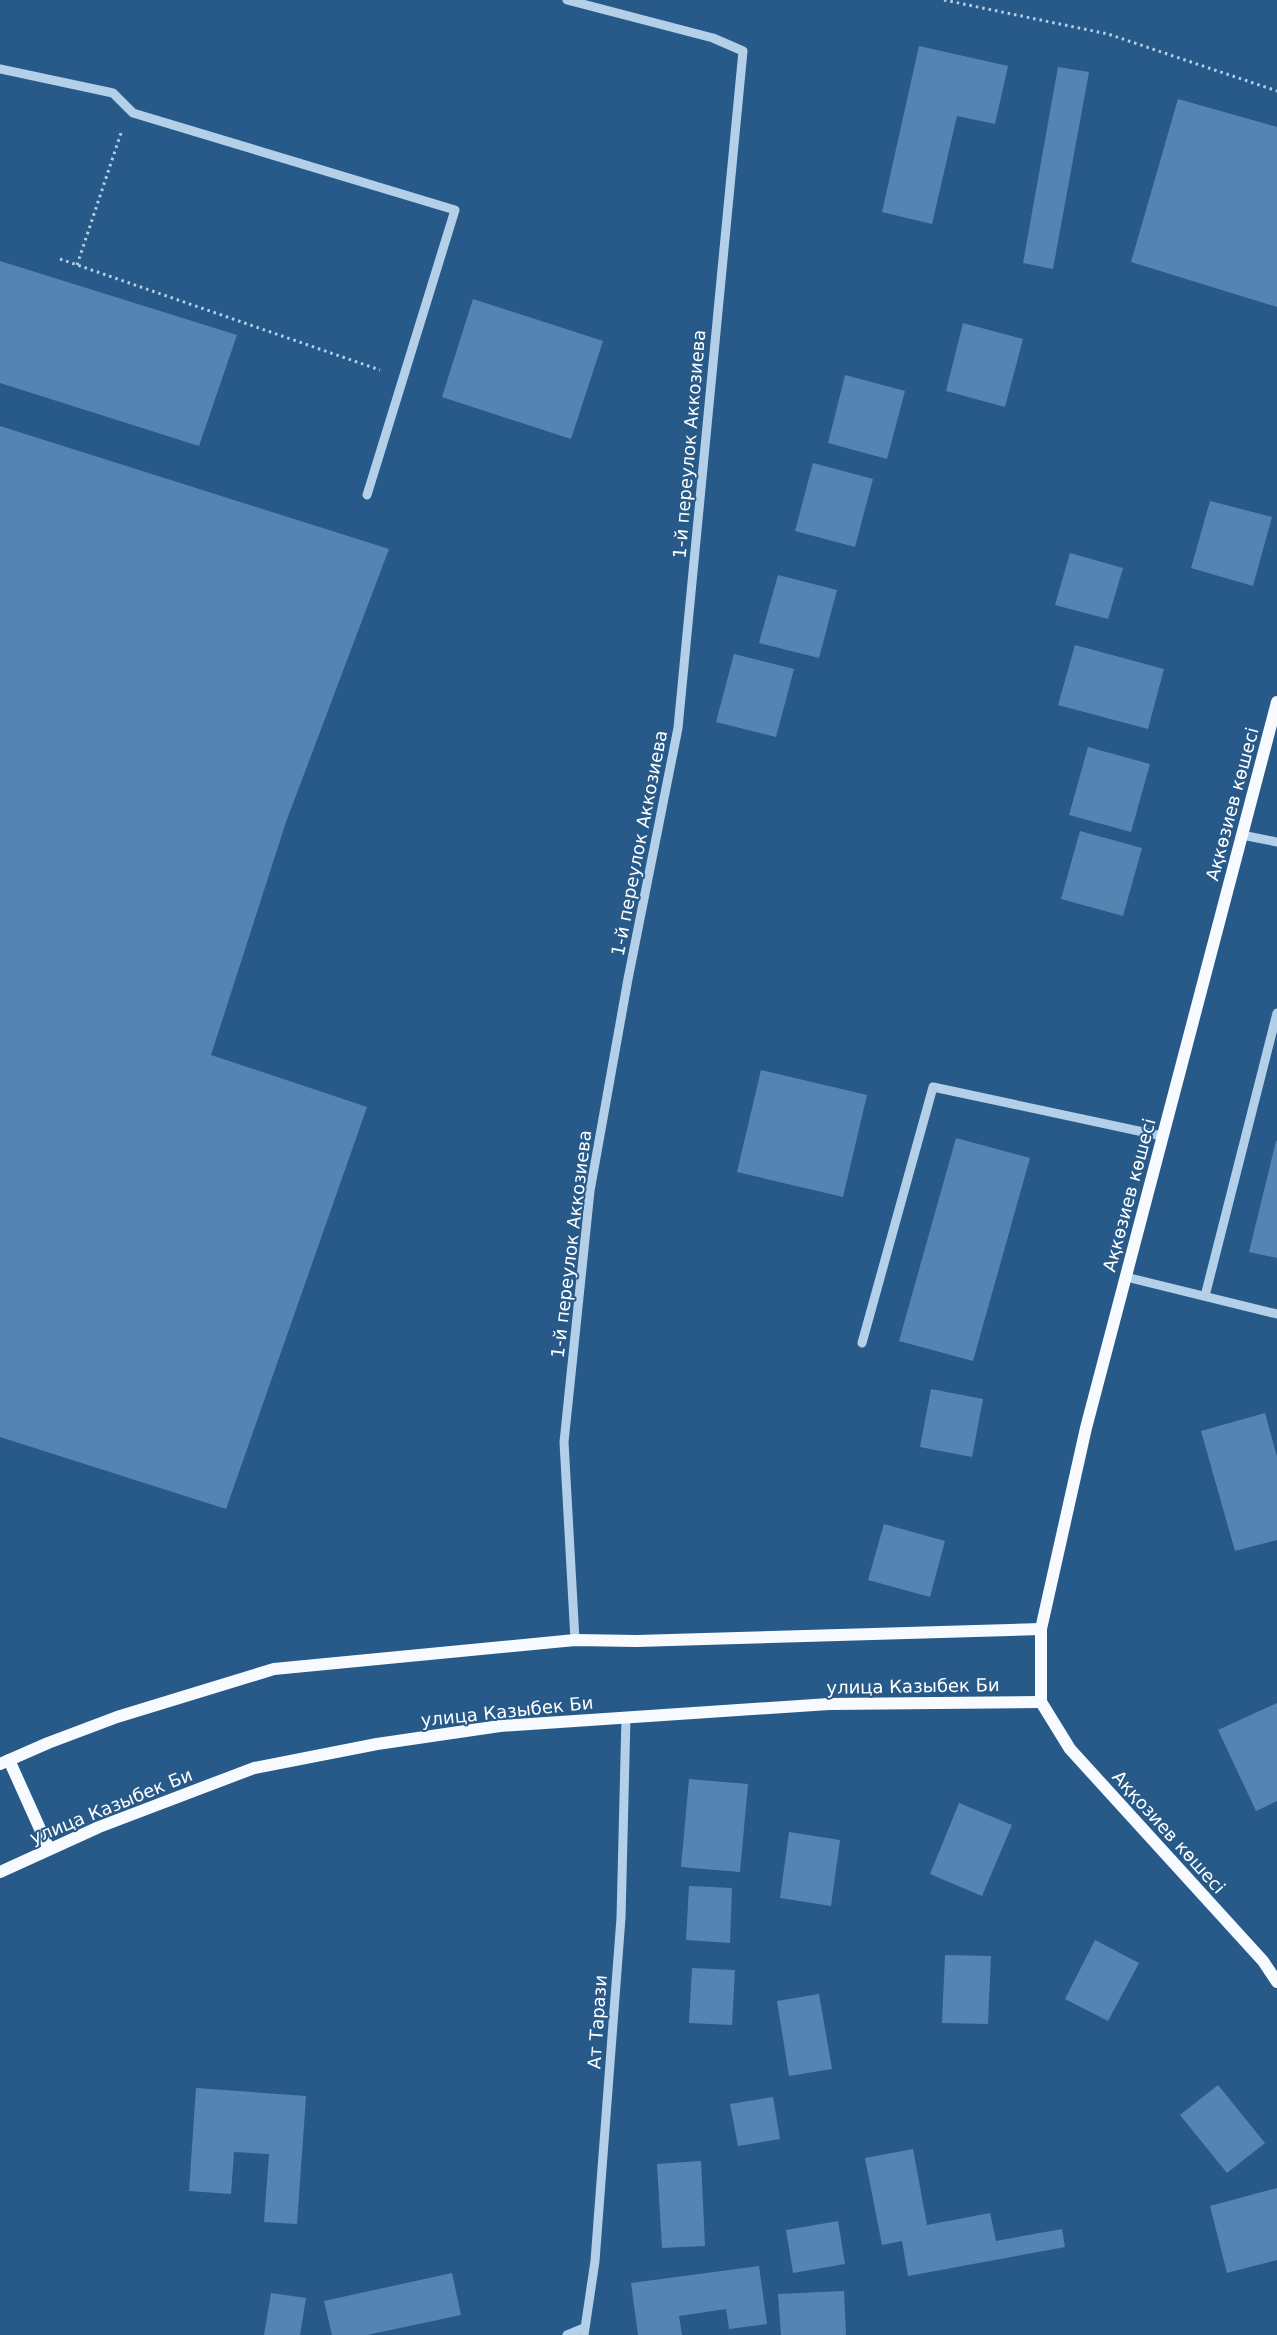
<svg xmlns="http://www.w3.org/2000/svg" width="1277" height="2335" viewBox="0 0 1277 2335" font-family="'DejaVu Sans',sans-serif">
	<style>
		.building { fill: #5485b2 }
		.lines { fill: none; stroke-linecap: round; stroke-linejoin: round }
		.path { stroke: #b4d0e9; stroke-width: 3; stroke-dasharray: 2.5 4; stroke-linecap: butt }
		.minor { stroke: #b4d0e9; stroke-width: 9 }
		.major { stroke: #f7fafe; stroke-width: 12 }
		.labels { text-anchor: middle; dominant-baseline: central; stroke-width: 4; stroke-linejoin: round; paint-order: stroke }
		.street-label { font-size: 18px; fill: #fff; stroke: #275a89 }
	</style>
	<rect width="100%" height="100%" fill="#275a89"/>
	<!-- building -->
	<g class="building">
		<path d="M 919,46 L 1008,66 L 995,124 L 957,116 L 932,224 L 882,212 Z"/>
		<path d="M 1058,67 L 1089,72 L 1053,269 L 1023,263 Z"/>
		<path d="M 1178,99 L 1277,127 L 1277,307 L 1131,262 Z"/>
		<path d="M 0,261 L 237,335 L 199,446 L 0,383 Z"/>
		<path d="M 473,299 L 603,341 L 571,439 L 442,397 Z"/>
		<path d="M 963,323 L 1023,339 L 1005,407 L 946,391 Z"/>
		<path d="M 845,375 L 905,391 L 887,459 L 828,443 Z"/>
		<path d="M 0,426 L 389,549 L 286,822 L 211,1055 L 367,1107 L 226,1509 L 0,1437 Z"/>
		<path d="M 813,463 L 873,479 L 855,547 L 795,531 Z"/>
		<path d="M 1210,501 L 1272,517 L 1253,586 L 1191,568 Z"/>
		<path d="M 1070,553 L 1123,568 L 1108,619 L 1055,605 Z"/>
		<path d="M 778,575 L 837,590 L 819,658 L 759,643 Z"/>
		<path d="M 1075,645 L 1164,669 L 1148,729 L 1058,705 Z"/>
		<path d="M 734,654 L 794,669 L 776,737 L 716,722 Z"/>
		<path d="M 1088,747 L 1150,764 L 1131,832 L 1069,815 Z"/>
		<path d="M 1080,831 L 1142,848 L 1123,916 L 1061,899 Z"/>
		<path d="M 761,1070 L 867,1095 L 843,1197 L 737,1172 Z"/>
		<path d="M 956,1138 L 1030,1158 L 973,1361 L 899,1341 Z"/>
		<path d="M 1276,1141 L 1277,1141 L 1277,1258 L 1249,1252 Z"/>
		<path d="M 931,1389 L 983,1399 L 972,1457 L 920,1447 Z"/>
		<path d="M 1265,1413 L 1277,1457 L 1277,1540 L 1235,1551 L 1201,1431 Z"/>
		<path d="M 884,1524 L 945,1541 L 930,1597 L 868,1580 Z"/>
		<path d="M 1277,1703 L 1277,1801 L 1256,1811 L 1218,1730 Z"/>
		<path d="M 689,1779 L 748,1784 L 740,1872 L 681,1867 Z"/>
		<path d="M 959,1803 L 1012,1825 L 982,1896 L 930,1874 Z"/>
		<path d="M 789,1832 L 840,1840 L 831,1906 L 780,1898 Z"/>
		<path d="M 689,1886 L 732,1888 L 730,1943 L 686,1940 Z"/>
		<path d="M 1095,1940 L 1139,1963 L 1108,2021 L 1065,1999 Z"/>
		<path d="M 945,1955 L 991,1956 L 988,2024 L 942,2023 Z"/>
		<path d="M 692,1968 L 735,1970 L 732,2025 L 689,2023 Z"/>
		<path d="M 819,1994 L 832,2069 L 789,2076 L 777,2001 Z"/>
		<path d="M 1218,2085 L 1265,2143 L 1227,2173 L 1180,2115 Z"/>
		<path d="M 196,2088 L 306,2096 L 297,2224 L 264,2222 L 269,2154 L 234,2152 L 231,2194 L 189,2191 Z"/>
		<path d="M 773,2097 L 780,2139 L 738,2146 L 730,2104 Z"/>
		<path d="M 913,2149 L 927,2225 L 990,2213 L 996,2241 L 1062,2229 L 1065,2247 L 908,2276 L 902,2241 L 882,2245 L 865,2158 Z"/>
		<path d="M 701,2161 L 705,2246 L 662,2248 L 657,2164 Z"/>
		<path d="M 1277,2188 L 1277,2260 L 1227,2273 L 1210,2206 Z"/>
		<path d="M 838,2221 L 845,2264 L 793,2273 L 786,2230 Z"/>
		<path d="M 759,2266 L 767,2324 L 729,2329 L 726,2309 L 679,2316 L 682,2335 L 638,2335 L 631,2283 Z"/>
		<path d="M 452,2273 L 461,2315 L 367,2335 L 332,2335 L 324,2301 Z"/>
		<path d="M 844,2291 L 846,2335 L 781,2335 L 778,2294 Z"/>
		<path d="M 271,2293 L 306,2298 L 300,2335 L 264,2335 Z"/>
	</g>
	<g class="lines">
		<!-- path -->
		<g class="path">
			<path d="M 944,0 L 1108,34 L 1277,91"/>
			<path d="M 60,259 L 380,370"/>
			<path d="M 77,265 L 121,133"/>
		</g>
		<!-- minor -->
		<g class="minor">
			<path d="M 567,0 L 713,38 L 743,51 L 678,728 L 628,979 L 590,1191 L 564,1442 L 575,1640"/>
			<path d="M 0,69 L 113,93 L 133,113 L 455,210 L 367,495"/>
			<path d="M 1242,835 L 1277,842"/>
			<path d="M 1126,1277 L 1277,1314"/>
			<path d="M 1205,1296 L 1277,1013"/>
			<path d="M 862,1343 L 933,1087 L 1162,1136"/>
			<path d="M 567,2335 L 584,2328"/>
			<path d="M 584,2335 L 595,2261 L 621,1918 L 626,1717"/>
		</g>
		<!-- major -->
		<g class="major">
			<path d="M 1041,1702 L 1041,1629 L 1086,1428 L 1277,702"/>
			<path d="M 1041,1702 L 1070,1749 L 1263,1961 L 1277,1982"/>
			<path d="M 9,1760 L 49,1849"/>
			<path d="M 0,1764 L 48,1743 L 117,1717 L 274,1669 L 575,1640 L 637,1641 L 1041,1629"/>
			<path d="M 0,1872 L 99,1827 L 254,1768 L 377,1744 L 500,1726 L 829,1704 L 1041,1702"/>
		</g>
	</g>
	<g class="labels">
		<!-- street labels -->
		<g class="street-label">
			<text transform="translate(689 444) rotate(-85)">1-й переулок Аккозиева</text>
			<text transform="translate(1232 804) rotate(-75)">Ақкөзиев көшесі</text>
			<text transform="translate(639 843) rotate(-79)">1-й переулок Аккозиева</text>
			<text transform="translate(1129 1195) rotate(-75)">Ақкөзиев көшесі</text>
			<text transform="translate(571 1244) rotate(-83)">1-й переулок Аккозиева</text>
			<text transform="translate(913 1686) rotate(-1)">улица Казыбек Би</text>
			<text transform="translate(507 1711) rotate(-6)">улица Казыбек Би</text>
			<text transform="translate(111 1806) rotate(-22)">улица Казыбек Би</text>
			<text transform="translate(1169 1832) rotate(48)">Аққозиев көшесі</text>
			<text transform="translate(597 2022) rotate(-86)">Ат Тарази</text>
		</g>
	</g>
</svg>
